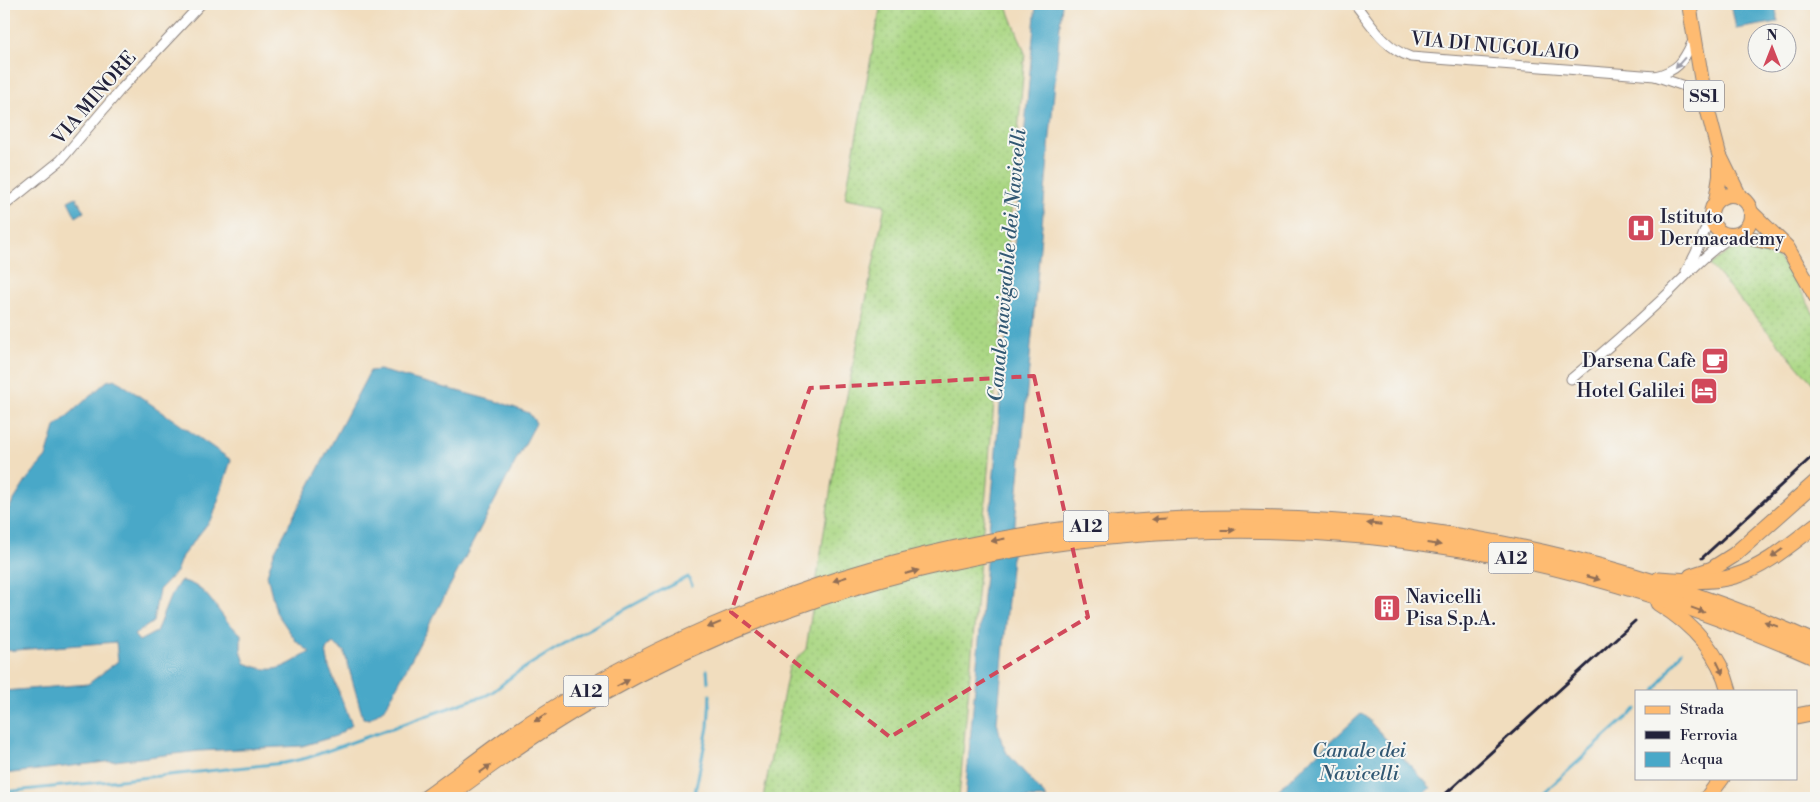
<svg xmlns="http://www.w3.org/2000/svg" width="1820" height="802" viewBox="0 0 1820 802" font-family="'Libre Bodoni',serif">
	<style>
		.grass { fill: url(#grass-dots); stroke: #667c5f }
		.water { fill: #49a8c8; stroke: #366582 }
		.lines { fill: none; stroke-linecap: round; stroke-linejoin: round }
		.stream { stroke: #49a8c8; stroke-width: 3 }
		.street-casing { stroke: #8a807c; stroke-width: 11 }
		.primary-casing { stroke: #8a807c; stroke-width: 16 }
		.highway-casing { stroke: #8a807c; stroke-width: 17 }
		.street { stroke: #fff; stroke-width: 9 }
		.primary { stroke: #febb71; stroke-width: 14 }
		.highway { stroke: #febb71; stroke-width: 15 }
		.rail { stroke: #22223b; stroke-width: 3 }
		.oneway { fill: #9c9ca7 }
		.oneway2 { fill: #906e56 }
		.marked { fill: none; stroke: #d1495b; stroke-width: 4; stroke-dasharray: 10 6; stroke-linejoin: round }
		.labels { text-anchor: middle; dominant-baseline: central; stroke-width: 4; stroke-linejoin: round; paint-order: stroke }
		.shield { fill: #f6f6f2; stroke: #626272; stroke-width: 1 }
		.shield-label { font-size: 18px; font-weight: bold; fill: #22223b }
		.street-label { font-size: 19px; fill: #22223b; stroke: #f6f6f2 }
		.poi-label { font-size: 19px; fill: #22223b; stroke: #f6f6f2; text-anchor: start }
		.water-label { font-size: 20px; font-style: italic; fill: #325873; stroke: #f6f6f2 }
	</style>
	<defs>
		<pattern id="grass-dots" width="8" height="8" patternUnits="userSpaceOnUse" patternTransform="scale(1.25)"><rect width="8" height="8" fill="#aad783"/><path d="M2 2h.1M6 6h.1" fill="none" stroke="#92b872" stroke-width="1.8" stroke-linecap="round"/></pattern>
	</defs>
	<rect width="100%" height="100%" fill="#f6f6f2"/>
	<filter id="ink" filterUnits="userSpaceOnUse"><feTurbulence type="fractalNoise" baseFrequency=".02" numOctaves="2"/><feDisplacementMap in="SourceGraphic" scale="10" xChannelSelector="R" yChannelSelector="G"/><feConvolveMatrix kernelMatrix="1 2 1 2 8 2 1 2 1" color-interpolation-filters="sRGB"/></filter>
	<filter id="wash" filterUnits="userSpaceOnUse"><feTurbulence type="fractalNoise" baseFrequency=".0096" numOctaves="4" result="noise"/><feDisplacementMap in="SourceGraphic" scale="20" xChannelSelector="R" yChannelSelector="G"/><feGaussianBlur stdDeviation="1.12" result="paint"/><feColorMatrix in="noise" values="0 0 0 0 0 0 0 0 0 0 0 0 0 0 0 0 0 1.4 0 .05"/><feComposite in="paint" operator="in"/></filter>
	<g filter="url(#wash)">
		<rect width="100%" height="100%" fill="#f1ddbe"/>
		<!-- grass -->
		<g class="grass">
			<path d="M 881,4 L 1006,4 L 1025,53 L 959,798 L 763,798 L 789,667 L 806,649 L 839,435 L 885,205 L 845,198 Z"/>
			<path d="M 1747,246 L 1763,250 L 1779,259 L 1801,291 L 1816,318 L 1816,387 L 1710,265 L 1734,248 Z"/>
		</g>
		<!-- water -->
		<g class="water">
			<path d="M 1036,4 L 1062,4 L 997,722 L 1002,743 L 1007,753 L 1047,798 L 965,798 Z"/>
			<path d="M 1731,4 L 1775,4 L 1778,22 L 1736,29 Z"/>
			<path d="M 76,197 L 84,212 L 76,217 L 68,201 Z"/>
			<path d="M 379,370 L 502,403 L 529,413 L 536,423 L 386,707 L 370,719 L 363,718 L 344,651 L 333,643 L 326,650 L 329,667 L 352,725 L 336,736 L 302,746 L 199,751 L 4,774 L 4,691 L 88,684 L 118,661 L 116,642 L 4,651 L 4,516 L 28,478 L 46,457 L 55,427 L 107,381 L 115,379 L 231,460 L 213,517 L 182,556 L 176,572 L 159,590 L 153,622 L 134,635 L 139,641 L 156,632 L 170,597 L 180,581 C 203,583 213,604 226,620 C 231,625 236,630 241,634 L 241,650 L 245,663 C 276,676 283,667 310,652 L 296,641 L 276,612 L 267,575 L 274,553 L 370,371 Z"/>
			<path d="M 1362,713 L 1431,788 L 1420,798 L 1269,798 Z"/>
		</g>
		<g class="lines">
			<!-- stream -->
			<g class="stream">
				<path d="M 1816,230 L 1813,235 L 1816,241"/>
				<path d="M 1793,490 L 1816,468"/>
				<path d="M 707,670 L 708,682"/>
				<path d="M 1655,691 L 1682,651"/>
				<path d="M 4,792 L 284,763 L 307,758 L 477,698 C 491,697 503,682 515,674 C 571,638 629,606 688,577 L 692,585"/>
				<path d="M 694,798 L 708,727 L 710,695"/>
				<path d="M 1538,798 L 1636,709"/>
			</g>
		</g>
	</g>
	<g filter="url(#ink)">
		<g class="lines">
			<!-- street casing -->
			<g class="street-casing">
				<g id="street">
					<path d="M 1355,4 C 1371,24 1385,49 1411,57 L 1655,76 L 1687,87 L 1705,100"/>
					<path d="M 1655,76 C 1680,70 1683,61 1694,39"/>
					<path d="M 4,206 L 61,160 L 121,89 L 201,4"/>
					<path d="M 1686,271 C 1697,253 1705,232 1711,212"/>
					<path d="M 1571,379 C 1601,354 1631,328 1660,301 C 1684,279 1706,251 1735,235"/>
				</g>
			</g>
			<!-- primary casing -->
			<g class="primary-casing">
				<g id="primary">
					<path d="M 1689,4 L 1705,100 L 1719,154 L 1740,197"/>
					<circle cx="1731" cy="215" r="20"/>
					<path d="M 1716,201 L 1720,176 L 1720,159"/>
					<path d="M 1752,213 L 1787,247 L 1816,297"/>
					<path d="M 1735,235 L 1773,243 L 1784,248"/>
				</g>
			</g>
			<!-- highway casing -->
			<g class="highway-casing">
				<g id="highway">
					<path d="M 1691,576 L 1712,569 L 1734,555 L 1816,482"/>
					<path d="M 1659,579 C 1681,581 1714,583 1735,576 C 1765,567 1792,543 1816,525"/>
					<path d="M 1658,603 C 1691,623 1719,651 1729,691"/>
					<path d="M 1796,716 L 1816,712"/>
					<path d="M 426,798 C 454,778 481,757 509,737 C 572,694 641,657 710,627 C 1067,473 1463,486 1816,643"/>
					<path d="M 446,798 C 494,762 544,727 597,697 C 857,550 1169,499 1462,549 C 1585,569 1703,608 1816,658"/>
					<path d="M 1707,798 L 1722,778"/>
				</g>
			</g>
			<!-- street -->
			<use href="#street" class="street"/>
			<!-- primary -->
			<use href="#primary" class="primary"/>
			<!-- highway -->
			<use href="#highway" class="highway"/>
			<!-- rail -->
			<g class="rail">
				<path d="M 1702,558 L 1816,453"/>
				<path d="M 1441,798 L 1635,621"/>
			</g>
		</g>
		<!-- one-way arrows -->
		<defs><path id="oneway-solid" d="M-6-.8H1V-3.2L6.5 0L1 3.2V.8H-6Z" transform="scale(1.25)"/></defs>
		<use class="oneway" href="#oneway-solid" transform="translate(1680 63) rotate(131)"/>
		<g class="oneway2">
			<use href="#oneway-solid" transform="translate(1159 519) rotate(177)"/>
			<use href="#oneway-solid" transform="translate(1374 524) rotate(-174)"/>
			<use href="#oneway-solid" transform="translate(1228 530)"/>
			<use href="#oneway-solid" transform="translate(998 540) rotate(169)"/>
			<use href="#oneway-solid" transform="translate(1434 544) rotate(8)"/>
			<use href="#oneway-solid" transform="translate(1777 553) rotate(144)"/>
			<use href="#oneway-solid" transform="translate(912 572) rotate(-15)"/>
			<use href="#oneway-solid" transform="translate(1593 578) rotate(15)"/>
			<use href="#oneway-solid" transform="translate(840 579) rotate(163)"/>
			<use href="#oneway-solid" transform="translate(1698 610) rotate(20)"/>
			<use href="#oneway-solid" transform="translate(1771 624) rotate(-159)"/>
			<use href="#oneway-solid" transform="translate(714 625) rotate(157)"/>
			<use href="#oneway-solid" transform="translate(1720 668) rotate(64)"/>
			<use href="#oneway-solid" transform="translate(623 683) rotate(-28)"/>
			<use href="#oneway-solid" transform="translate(540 718) rotate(148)"/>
			<use href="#oneway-solid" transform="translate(485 769) rotate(-36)"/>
		</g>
	</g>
	<!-- marked area -->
	<path class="marked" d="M 1034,376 L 1088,617 L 890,737 L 731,612 L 810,388 Z"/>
	<!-- icons -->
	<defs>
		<g id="hospital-square" transform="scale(1.4375)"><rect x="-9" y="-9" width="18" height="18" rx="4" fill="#d1495b" stroke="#f6f6f2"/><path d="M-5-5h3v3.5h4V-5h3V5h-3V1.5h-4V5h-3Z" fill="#fff"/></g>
		<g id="cafe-square" transform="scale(1.4375)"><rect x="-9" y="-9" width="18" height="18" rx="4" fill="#d1495b" stroke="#f6f6f2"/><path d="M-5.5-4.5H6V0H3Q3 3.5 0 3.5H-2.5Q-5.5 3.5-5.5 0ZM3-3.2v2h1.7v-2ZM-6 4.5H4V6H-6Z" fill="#fff"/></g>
		<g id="hotel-square" transform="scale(1.4375)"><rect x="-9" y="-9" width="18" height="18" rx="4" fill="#d1495b" stroke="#f6f6f2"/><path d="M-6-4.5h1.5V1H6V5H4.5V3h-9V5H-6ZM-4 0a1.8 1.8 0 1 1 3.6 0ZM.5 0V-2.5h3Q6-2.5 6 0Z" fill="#fff"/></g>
		<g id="building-square" transform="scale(1.4375)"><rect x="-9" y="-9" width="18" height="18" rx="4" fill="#d1495b" stroke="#f6f6f2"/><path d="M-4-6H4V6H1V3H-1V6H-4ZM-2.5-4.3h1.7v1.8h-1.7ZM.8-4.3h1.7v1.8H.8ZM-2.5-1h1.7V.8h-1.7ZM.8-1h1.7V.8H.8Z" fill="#fff"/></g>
	</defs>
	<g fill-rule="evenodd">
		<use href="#hospital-square" x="1641" y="228"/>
		<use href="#cafe-square" x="1715" y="361"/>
		<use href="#hotel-square" x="1704" y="391"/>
		<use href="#building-square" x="1387" y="608"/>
	</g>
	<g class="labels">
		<!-- shield labels -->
		<g class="shield">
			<rect x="1684" y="80.5" width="40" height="31" rx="4"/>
			<rect x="1063.5" y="510.5" width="45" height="31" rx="4"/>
			<rect x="1488.5" y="542.5" width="45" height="31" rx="4"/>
			<rect x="563.5" y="675.5" width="45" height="31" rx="4"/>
		</g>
		<g class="shield-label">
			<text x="1704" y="96">SS1</text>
			<text x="1086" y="526">A12</text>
			<text x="1511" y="558">A12</text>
			<text x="586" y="691">A12</text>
		</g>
		<!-- street labels -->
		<g class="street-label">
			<text transform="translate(1495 46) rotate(5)">VIA DI NUGOLAIO</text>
			<text transform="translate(94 98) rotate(-49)">VIA MINORE</text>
		</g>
		<!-- poi labels -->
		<g class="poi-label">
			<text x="1660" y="217">Istituto<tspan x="1660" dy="22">Dermacademy</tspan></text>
			<text x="1696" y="361" text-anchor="end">Darsena Cafè</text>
			<text x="1685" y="391" text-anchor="end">Hotel Galilei</text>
			<text x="1406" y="597">Navicelli<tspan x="1406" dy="22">Pisa S.p.A.</tspan></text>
		</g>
		<!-- water labels -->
		<g class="water-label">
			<text transform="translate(1008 265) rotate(-85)">Canale navigabile dei Navicelli</text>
			<text x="1359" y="751">Canale dei<tspan x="1359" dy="23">Navicelli</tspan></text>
		</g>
	</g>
	<!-- margin -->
	<rect width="1820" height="802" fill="none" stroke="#f6f6f2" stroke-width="20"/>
	<!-- legend -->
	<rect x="1635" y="690" width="162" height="90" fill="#f6f6f2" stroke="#a1a1a9"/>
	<rect x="1645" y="706" width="25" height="8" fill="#febb71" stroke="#a1a1a9"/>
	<text x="1680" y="714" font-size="15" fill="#22223b">Strada</text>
	<rect x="1645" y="731" width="25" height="8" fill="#22223b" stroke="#a1a1a9"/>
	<text x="1680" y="740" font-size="15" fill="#22223b">Ferrovia</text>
	<rect x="1645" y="752" width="25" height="15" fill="#49a8c8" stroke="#a1a1a9"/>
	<text x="1680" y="764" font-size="15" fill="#22223b">Acqua</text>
	<!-- north arrow -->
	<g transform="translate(1772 48)"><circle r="24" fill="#f6f6f2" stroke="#a1a1a9"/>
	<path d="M0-4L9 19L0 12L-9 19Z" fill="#d1495b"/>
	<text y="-8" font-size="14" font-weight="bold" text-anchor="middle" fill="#22223b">N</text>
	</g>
</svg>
